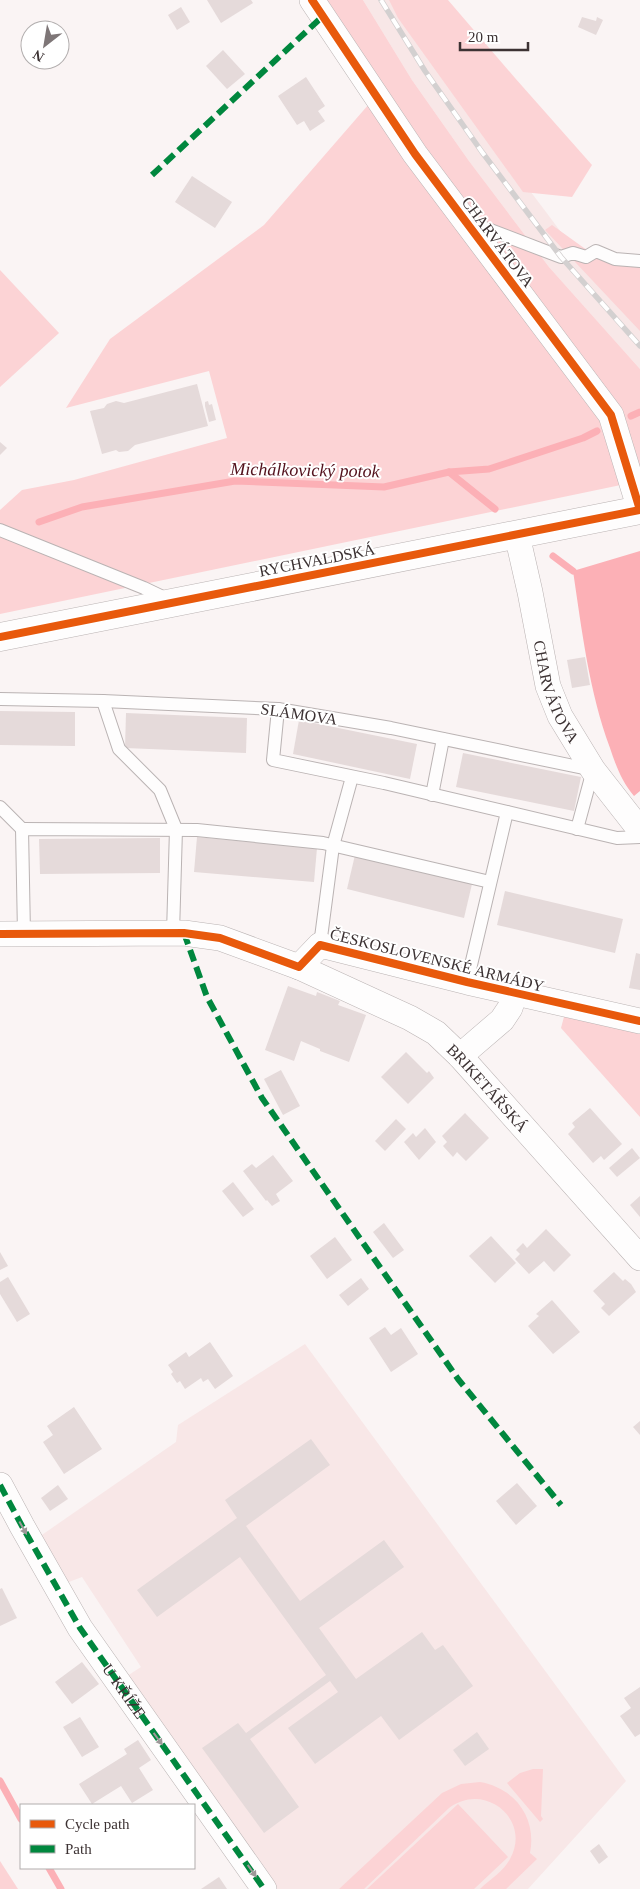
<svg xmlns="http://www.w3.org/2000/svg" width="640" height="1889" viewBox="0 0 640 1889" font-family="'Times New Roman',serif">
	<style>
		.built { fill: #f8e7e7 }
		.green { fill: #fcd3d5 }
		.water { fill: #fcb0b6 }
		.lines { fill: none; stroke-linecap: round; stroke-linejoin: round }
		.stream { stroke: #fcb0b6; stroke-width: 7 }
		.building { fill: #e5dada }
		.service-casing { stroke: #bab3b3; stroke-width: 14 }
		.minor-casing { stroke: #bab3b3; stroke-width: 26 }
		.tertiary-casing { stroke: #bab3b3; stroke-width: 29 }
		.service { stroke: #fefdfd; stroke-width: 12 }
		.minor { stroke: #fefdfd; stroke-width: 25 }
		.tertiary { stroke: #fefdfd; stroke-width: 28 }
		.rail-casing { stroke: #d3d0d0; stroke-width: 5.5 }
		.rail { stroke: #fff; stroke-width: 4; stroke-dasharray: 11; stroke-linecap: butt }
		.quiet { stroke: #00873e; stroke-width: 6; stroke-dasharray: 12 6; stroke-linecap: butt }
		.cycleway-casing { stroke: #fff; stroke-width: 11 }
		.cycleway { stroke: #e8590c; stroke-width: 8 }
		.oneway { fill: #9d9898 }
		.labels { text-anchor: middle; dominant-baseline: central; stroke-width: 4; stroke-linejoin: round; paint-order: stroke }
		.street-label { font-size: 16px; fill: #3c3233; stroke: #fff }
		.water-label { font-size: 18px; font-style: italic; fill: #53121d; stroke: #fff }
	</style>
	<rect width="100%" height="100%" fill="#faf4f4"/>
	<!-- built -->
	<g class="built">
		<path d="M 363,0 L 398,0 L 494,143 L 573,248 L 640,323 L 640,369 L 549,267 L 469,161 L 412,80 Z"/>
		<path d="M 305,1344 L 626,1781 L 528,1889 L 272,1889 L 124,1678 L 141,1667 L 82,1577 L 61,1585 L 36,1539 L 176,1442 L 178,1425 Z"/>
	</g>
	<!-- green -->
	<g class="green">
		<path d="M 323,0 L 363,0 L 412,80 L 469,161 L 549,267 L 640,369 L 640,481 L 0,614 L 0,510 L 22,490 L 74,480 L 227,438 L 209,371 L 66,408 L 110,339 L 264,225 L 382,89 Z"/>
		<path d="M 389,0 L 448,0 L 515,78 L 592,165 L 572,197 L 523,192 L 398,18 Z"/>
		<path d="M 552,225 L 584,248 L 614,264 L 640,266 L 640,331 L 545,230 Z"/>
		<path d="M 0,270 L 59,333 L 0,387 Z"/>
		<path d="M 565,1013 L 640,1030 L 640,1117 L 561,1028 Z"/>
		<path d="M 533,1769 L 543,1769 L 541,1816 L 543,1819 L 540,1822 L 507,1783 L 520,1773 Z"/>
		<path d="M 480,1782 C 515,1788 537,1818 530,1853 L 537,1859 L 506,1889 L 480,1889 C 489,1880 504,1871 510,1859 C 532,1820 485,1781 449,1808 L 364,1889 L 339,1889 L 442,1793 L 461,1784 Z"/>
		<path d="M 458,1804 L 508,1857 L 474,1889 L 367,1889 Z"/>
		<path d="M 0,1861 L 18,1889 L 0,1889 Z"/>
	</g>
	<!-- water -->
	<path class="water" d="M 640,551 L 640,791 L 634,796 C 622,782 616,766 610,748 C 589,691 582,631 573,571 Z"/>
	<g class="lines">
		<!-- stream -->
		<g class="stream">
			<path d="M 631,416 L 640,412"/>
			<path d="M 449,472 L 495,509"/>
			<path d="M 39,522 L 82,507 L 235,481 L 384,487 L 449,472 L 489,469 L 583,438 L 597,431"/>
			<path d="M 553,556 L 573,571"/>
			<path d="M 0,1781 L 21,1819"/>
			<path d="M 49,1868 L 61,1889"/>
		</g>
	</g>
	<!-- building -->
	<g class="building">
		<path d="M 207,0 L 251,0 L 253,3 L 221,23 Z"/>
		<path d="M 181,7 L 190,22 L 177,30 L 168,15 Z"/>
		<path d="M 582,17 L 596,21 L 597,17 L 603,20 L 596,35 L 578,27 Z"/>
		<path d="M 223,50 L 245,74 L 227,89 L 206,66 Z"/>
		<path d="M 306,77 L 325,106 L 318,111 L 325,121 L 310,131 L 304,121 L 297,125 L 278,96 Z"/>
		<path d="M 192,176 L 232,202 L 215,228 L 175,202 Z"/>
		<path d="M 197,384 L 208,426 L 135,445 L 128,451 L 119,452 L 116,450 L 102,454 L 90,411 L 104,408 L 107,404 L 116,401 L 124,403 Z"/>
		<path d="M 208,401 L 209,405 L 212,404 L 216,420 L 209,422 L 205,406 L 205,402 Z"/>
		<path d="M 0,442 L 7,448 L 0,455 Z"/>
		<path d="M 585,657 L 590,685 L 572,688 L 567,660 Z"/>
		<path d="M 0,711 L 75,712 L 75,746 L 0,745 Z"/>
		<path d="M 126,713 L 247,718 L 246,753 L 125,748 Z"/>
		<path d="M 299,720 L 417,744 L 410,779 L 293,754 Z"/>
		<path d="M 463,753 L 581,777 L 574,811 L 456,787 Z"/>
		<path d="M 197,837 L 317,848 L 314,882 L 194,872 Z"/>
		<path d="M 160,838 L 160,873 L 40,874 L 39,839 Z"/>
		<path d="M 355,855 L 472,884 L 464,918 L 347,889 Z"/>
		<path d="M 505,891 L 623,919 L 615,953 L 497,925 Z"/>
		<path d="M 636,953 L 640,954 L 640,990 L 629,988 Z"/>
		<path d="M 288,986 L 316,996 L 317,992 L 340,1001 L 338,1005 L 366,1015 L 349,1062 L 320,1051 L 320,1049 L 301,1041 L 294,1061 L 265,1050 Z"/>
		<path d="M 406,1052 L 427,1073 L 429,1071 L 434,1078 L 408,1104 L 381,1077 Z"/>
		<path d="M 281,1070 L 300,1106 L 283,1115 L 264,1079 Z"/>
		<path d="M 590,1108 L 622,1144 L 604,1160 L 601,1156 L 593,1163 L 568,1134 L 575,1127 L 572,1123 Z"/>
		<path d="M 465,1113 L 489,1138 L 466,1161 L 457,1152 L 453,1157 L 443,1146 L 447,1142 L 442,1136 Z"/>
		<path d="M 396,1119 L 406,1129 L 385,1151 L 375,1141 Z"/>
		<path d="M 425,1128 L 436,1142 L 419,1160 L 404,1142 L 413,1133 L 416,1137 Z"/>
		<path d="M 632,1148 L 640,1158 L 617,1177 L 609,1168 Z"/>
		<path d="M 273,1155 L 293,1181 L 276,1194 L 280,1201 L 272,1206 L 267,1200 L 266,1201 L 243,1171 L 252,1164 L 256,1168 Z"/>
		<path d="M 233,1182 L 254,1209 L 243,1217 L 222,1191 Z"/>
		<path d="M 640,1196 L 640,1217 L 630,1205 Z"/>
		<path d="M 384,1223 L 404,1250 L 393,1258 L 373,1232 Z"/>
		<path d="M 546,1229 L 571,1255 L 554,1272 L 544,1261 L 529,1274 L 515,1259 L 520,1254 L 516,1250 L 523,1243 L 527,1248 Z"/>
		<path d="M 491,1236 L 516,1263 L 495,1283 L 469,1256 Z"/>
		<path d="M 335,1237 L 352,1260 L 327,1279 L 310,1256 Z"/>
		<path d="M 0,1252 L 8,1266 L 0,1270 Z"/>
		<path d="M 614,1272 L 623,1281 L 625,1279 L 631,1284 L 636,1292 L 609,1316 L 601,1308 L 605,1304 L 593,1291 Z"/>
		<path d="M 8,1277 L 30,1314 L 17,1322 L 0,1294 L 0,1282 Z"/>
		<path d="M 361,1278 L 369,1289 L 348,1306 L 339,1295 Z"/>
		<path d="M 552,1300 L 580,1332 L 553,1354 L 528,1326 L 539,1316 L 536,1314 Z"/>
		<path d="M 385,1327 L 391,1335 L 401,1328 L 418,1354 L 391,1372 L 369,1338 Z"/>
		<path d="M 210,1342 L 233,1376 L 215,1389 L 208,1379 L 203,1382 L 201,1378 L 185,1389 L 180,1381 L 177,1383 L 171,1374 L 173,1372 L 168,1365 L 186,1352 L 189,1357 Z"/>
		<path d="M 74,1407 L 102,1449 L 64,1474 L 43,1442 L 53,1435 L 47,1426 Z"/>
		<path d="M 640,1421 L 640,1435 L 633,1427 Z"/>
		<path d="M 311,1439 L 330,1465 L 246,1526 L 300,1601 L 384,1540 L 404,1567 L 319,1628 L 356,1679 L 422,1632 L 435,1650 L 443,1645 L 473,1686 L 399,1740 L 381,1716 L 315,1764 L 288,1728 L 338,1692 L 330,1681 L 250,1739 L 299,1807 L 264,1833 L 202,1748 L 238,1723 L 246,1733 L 326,1675 L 240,1557 L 157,1617 L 137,1590 L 237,1518 L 225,1500 Z"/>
		<path d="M 517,1483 L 537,1506 L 516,1525 L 496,1501 Z"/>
		<path d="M 58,1485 L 68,1499 L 50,1511 L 41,1498 Z"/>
		<path d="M 2,1588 L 17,1618 L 0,1626 L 0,1589 Z"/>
		<path d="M 82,1662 L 99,1684 L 72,1704 L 55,1682 Z"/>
		<path d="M 640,1687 L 640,1734 L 635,1737 L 620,1716 L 631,1708 L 624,1698 Z"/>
		<path d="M 80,1717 L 99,1747 L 82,1757 L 63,1727 Z"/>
		<path d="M 477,1732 L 489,1749 L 465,1766 L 453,1750 Z"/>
		<path d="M 138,1740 L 151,1760 L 139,1768 L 153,1790 L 132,1803 L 121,1786 L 92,1804 L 79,1784 L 127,1754 L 124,1749 Z"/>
		<path d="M 599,1844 L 608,1857 L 599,1864 L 590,1851 Z"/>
		<path d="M 219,1877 L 227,1889 L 201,1889 Z"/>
	</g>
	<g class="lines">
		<!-- service casing -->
		<g class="service-casing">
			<g id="service">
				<path d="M 472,223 L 561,257 L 573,253 L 586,257 L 596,251 L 615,259 L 640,261"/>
				<path d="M 0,530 L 144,588 L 167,599"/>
				<path d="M 0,699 L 103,701 L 278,709 L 391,728 L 593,770 L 577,829"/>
				<path d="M 103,701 L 119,749 L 160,790 L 176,829 L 173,933"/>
				<path d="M 278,709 L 273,760 L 384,783 L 617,838 L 640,837"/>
				<path d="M 432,795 L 443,739"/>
				<path d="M 0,807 L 22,829"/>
				<path d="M 24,934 L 22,829 L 197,830 L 323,843 L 490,882"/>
				<path d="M 320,945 L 333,846 L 352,777"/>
				<path d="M 467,982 L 507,812"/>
			</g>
		</g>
		<!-- minor casing -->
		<g class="minor-casing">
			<g id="minor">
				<path d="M 312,0 L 415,154 L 611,415 L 640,510"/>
				<path id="s1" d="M 517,535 L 530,592 L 548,686 L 560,716 L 593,770 L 640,830"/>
				<path id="s2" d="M 0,934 L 184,933 L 220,938 L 299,967 L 410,1018 L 436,1033 L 460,1056 L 640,1258"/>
				<path d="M 299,967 L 320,945 L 467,982 L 640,1021"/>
				<path d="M 460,1056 L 502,1020 L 510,1008 L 515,993"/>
				<path id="s3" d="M 0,1485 L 22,1526 L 80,1628 L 264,1889"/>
			</g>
		</g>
		<!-- tertiary casing -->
		<g class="tertiary-casing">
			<path id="tertiary" d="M 0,637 L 640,510"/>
		</g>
		<!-- service -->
		<use href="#service" class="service"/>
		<!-- minor -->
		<use href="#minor" class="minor"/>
		<!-- tertiary -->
		<use href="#tertiary" class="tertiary"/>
		<!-- rail casing -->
		<g class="rail-casing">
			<path id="rail" d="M 381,0 L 425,71 L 482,152 L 561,257 L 640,346"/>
		</g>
		<!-- rail -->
		<use href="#rail" class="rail"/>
		<!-- quiet -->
		<g class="quiet">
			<path d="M 152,175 L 323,16"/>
			<path d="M 184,933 L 207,997 L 262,1098 L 458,1379 L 561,1505"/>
			<path d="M 0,1485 L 22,1526 L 80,1628 L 264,1889"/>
		</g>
		<!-- cycleway casing -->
		<g class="cycleway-casing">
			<g id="cycleway">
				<path d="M 312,0 L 415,154 L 611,415 L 640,510"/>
				<path d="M 0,637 L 640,510"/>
				<path d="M 0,934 L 184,933 L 220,938 L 299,967 L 320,945 L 467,982 L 640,1021"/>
			</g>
		</g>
		<!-- cycleway -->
		<use href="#cycleway" class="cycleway"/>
	</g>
	<!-- one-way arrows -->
	<defs><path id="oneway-solid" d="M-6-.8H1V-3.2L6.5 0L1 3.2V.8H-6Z" transform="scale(1.25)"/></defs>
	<g class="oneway">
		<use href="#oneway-solid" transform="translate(23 1528) rotate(61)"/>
		<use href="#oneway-solid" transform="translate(158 1739) rotate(54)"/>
		<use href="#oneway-solid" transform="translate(252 1871) rotate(55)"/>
	</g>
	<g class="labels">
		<!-- street labels -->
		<g class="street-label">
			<text transform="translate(498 242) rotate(53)">CHARVÁTOVA</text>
			<text transform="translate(317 560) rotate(-11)">RYCHVALDSKÁ</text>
			<text stroke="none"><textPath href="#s1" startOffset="162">CHARVÁTOVA</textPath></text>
			<text transform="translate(299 714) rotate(8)">SLÁMOVA</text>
			<text transform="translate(437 960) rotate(14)">ČESKOSLOVENSKÉ ARMÁDY</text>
			<text stroke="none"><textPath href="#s2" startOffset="532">BRIKETÁŘSKÁ</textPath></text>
			<text stroke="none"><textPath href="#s3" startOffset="241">U KŘÍŽE</textPath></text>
		</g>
		<!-- water labels -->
		<g class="water-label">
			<text transform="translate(305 470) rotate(1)">Michálkovický potok</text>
		</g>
	</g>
	<!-- legend -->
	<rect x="20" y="1804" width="175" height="65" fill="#ffffff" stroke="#b1adad"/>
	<rect x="30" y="1820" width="25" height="8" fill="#e8590c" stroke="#b1adad"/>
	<text x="65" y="1829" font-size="15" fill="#3c3233">Cycle path</text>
	<rect x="30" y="1845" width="25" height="8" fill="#00873e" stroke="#b1adad"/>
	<text x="65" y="1854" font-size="15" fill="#3c3233">Path</text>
	<!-- north arrow -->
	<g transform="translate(45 45) rotate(211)"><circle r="24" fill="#ffffff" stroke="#b1adad"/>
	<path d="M0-4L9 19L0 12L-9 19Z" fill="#7e7677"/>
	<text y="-8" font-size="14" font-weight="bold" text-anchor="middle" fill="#3c3233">N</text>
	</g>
	<!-- scale -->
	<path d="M460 42v8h68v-8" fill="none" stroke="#3c3233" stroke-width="2.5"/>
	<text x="468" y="42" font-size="15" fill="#3c3233" stroke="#ffffff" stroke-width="4" paint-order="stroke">20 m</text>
</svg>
